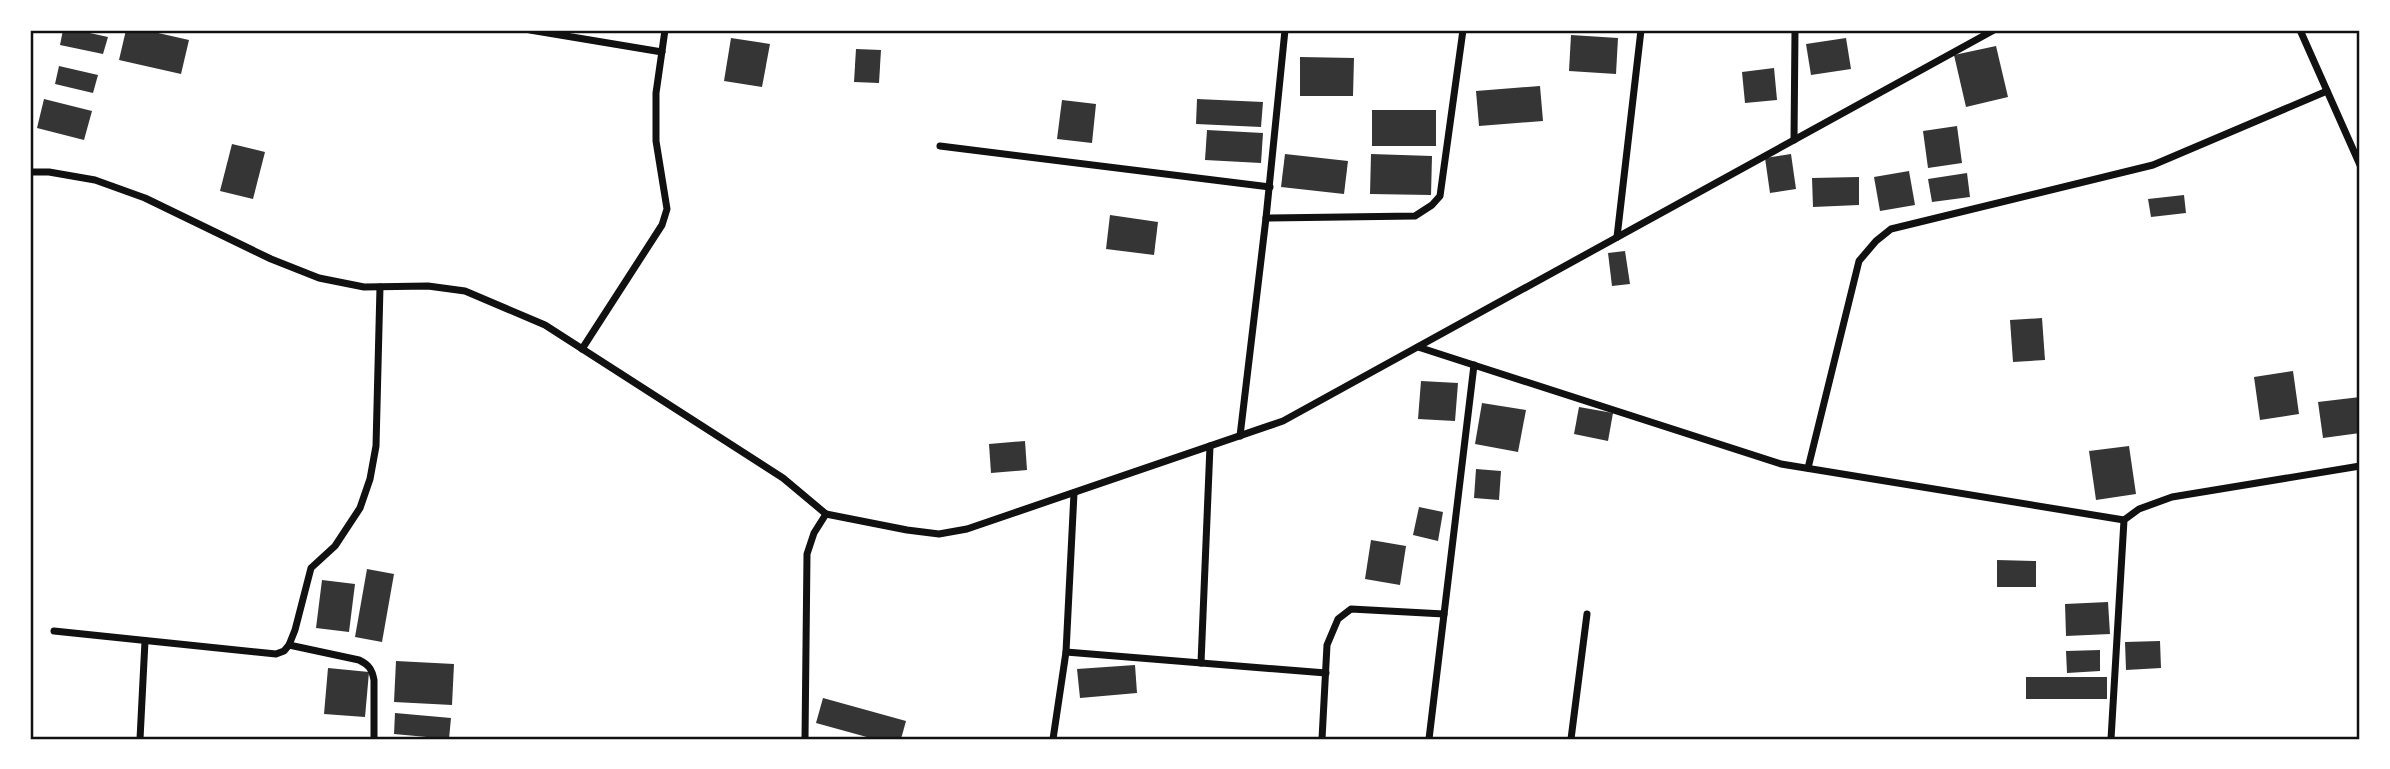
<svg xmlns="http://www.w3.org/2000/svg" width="2390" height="769" viewBox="0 0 2390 769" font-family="'Zilla Slab',serif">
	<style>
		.building { fill: #353535 }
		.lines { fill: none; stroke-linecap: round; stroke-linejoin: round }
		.minor { stroke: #111; stroke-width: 7 }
		.neatline { fill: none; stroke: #111; stroke-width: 2.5 }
	</style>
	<rect width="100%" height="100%" fill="#fff"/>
	<!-- building -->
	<g class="building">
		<path d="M 63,30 L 76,30 L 108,37 L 103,54 L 60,45 Z"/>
		<path d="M 126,30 L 145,30 L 189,40 L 181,74 L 119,60 Z"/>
		<path d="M 1571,35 L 1618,38 L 1616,74 L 1569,71 Z"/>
		<path d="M 731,38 L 770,44 L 762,87 L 724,81 Z"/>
		<path d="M 1846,38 L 1851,69 L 1811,75 L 1806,44 Z"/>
		<path d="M 1996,46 L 2008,97 L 1966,107 L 1954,55 Z"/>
		<path d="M 856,49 L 881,50 L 879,83 L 854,82 Z"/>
		<path d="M 1300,57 L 1354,58 L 1353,96 L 1300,96 Z"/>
		<path d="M 59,66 L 98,75 L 93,93 L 55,84 Z"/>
		<path d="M 1774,68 L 1777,100 L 1745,103 L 1742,72 Z"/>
		<path d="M 1540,86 L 1543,121 L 1479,126 L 1476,91 Z"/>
		<path d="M 44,99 L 92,111 L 84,140 L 37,128 Z"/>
		<path d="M 1197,99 L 1263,102 L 1261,127 L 1196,124 Z"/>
		<path d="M 1062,100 L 1096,104 L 1092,143 L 1057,139 Z"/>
		<rect x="1372" y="110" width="64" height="36"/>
		<path d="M 1957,126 L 1962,163 L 1928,168 L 1923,131 Z"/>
		<path d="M 1207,130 L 1263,133 L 1261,163 L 1205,160 Z"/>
		<path d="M 232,144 L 265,152 L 253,199 L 220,191 Z"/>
		<path d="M 1285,154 L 1348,161 L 1344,194 L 1281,187 Z"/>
		<path d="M 1371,154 L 1432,156 L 1431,195 L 1370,194 Z"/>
		<path d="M 1791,154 L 1796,189 L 1770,193 L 1765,158 Z"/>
		<path d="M 1909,171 L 1915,205 L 1880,211 L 1874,177 Z"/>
		<path d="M 1967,173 L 1970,197 L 1932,202 L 1928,179 Z"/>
		<path d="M 1859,177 L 1859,205 L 1813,207 L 1812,178 Z"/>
		<path d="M 2184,195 L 2186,213 L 2151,217 L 2148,199 Z"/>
		<path d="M 1110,215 L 1158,222 L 1154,255 L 1106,249 Z"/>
		<path d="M 1625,251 L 1630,284 L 1612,286 L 1608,253 Z"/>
		<path d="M 2042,318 L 2045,360 L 2013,362 L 2010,320 Z"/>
		<path d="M 2293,371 L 2299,414 L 2260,420 L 2254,377 Z"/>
		<path d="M 1421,381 L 1458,383 L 1455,421 L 1418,419 Z"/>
		<path d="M 2360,397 L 2360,433 L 2323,438 L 2318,402 Z"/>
		<path d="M 1482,403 L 1526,410 L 1518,452 L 1475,444 Z"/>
		<path d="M 1579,407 L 1613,413 L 1608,441 L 1574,434 Z"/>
		<path d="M 1025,441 L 1027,470 L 991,473 L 989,444 Z"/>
		<path d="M 2129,446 L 2136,494 L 2096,500 L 2089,451 Z"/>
		<path d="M 1476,469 L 1501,471 L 1499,500 L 1474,498 Z"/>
		<path d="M 1419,507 L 1443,512 L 1438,541 L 1413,535 Z"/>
		<path d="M 1371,540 L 1406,546 L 1400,585 L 1365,579 Z"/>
		<path d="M 1997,560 L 2036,561 L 2036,587 L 1997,587 Z"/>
		<path d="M 367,569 L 394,574 L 382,642 L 355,637 Z"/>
		<path d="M 322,580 L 355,584 L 349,632 L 316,628 Z"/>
		<path d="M 2108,602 L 2110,634 L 2066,636 L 2065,604 Z"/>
		<path d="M 2160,641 L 2161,668 L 2126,670 L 2125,642 Z"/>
		<path d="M 2100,650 L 2100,671 L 2067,673 L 2066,651 Z"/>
		<path d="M 396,661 L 454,664 L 452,705 L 394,702 Z"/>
		<path d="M 1135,665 L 1137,693 L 1080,698 L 1077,669 Z"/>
		<path d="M 328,668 L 369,672 L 365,717 L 324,714 Z"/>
		<rect x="2026" y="677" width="81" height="22"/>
		<path d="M 823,698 L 906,721 L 901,739 L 874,739 L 816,723 Z"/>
		<path d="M 395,713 L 451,718 L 449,739 L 394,734 Z"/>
	</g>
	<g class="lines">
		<!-- minor -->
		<g class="minor">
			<path d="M 530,30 L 662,52"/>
			<path d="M 2300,30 L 2360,165"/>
			<path d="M 1794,140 L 1795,30"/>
			<path d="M 940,146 L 1270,187"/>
			<path d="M 30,172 L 49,172 L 95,180 L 145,198 L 271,259 L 319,278 L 364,287 L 428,286 L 465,291 L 545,325 L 783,478 L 826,514 L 907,530 L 939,534 L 967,529 L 1283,421 L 1994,30"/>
			<path d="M 1266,218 L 1415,216 L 1432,205 L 1440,196 L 1463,30"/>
			<path d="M 1617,237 L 1641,30"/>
			<path d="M 1418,347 L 1781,464 L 2124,520"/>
			<path d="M 582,349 L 662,225 L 667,209 L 656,141 L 656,93 L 665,30"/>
			<path d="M 1240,436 L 1266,218 L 1285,30"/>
			<path d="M 1808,468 L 1859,261 L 1876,241 L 1891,229 L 2153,165 L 2327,91"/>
			<path d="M 54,631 L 276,654 L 284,651 L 289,645 L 295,630 L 311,568 L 335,546 L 360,508 L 370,479 L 376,446 L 380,287"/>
			<path d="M 289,645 L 359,660 C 369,665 372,669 374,680 L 374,739"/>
			<path d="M 1066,652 L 1326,673"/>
			<path d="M 1201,663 L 1210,446"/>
			<path d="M 140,739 L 145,641"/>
			<path d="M 805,739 L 807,554 L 814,533 L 826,514"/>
			<path d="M 1053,739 L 1066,652 L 1074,493"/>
			<path d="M 1322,739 L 1327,645 L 1338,619 L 1351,609 L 1444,614"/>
			<path d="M 1429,739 L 1474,365"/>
			<path d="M 1571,739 L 1587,614"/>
			<path d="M 2111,739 L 2124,520 L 2139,509 L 2172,497 L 2360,466"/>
		</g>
	</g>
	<!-- border -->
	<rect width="2390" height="769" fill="none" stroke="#ffffff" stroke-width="63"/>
	<rect x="32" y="32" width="2326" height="706" class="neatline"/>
</svg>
